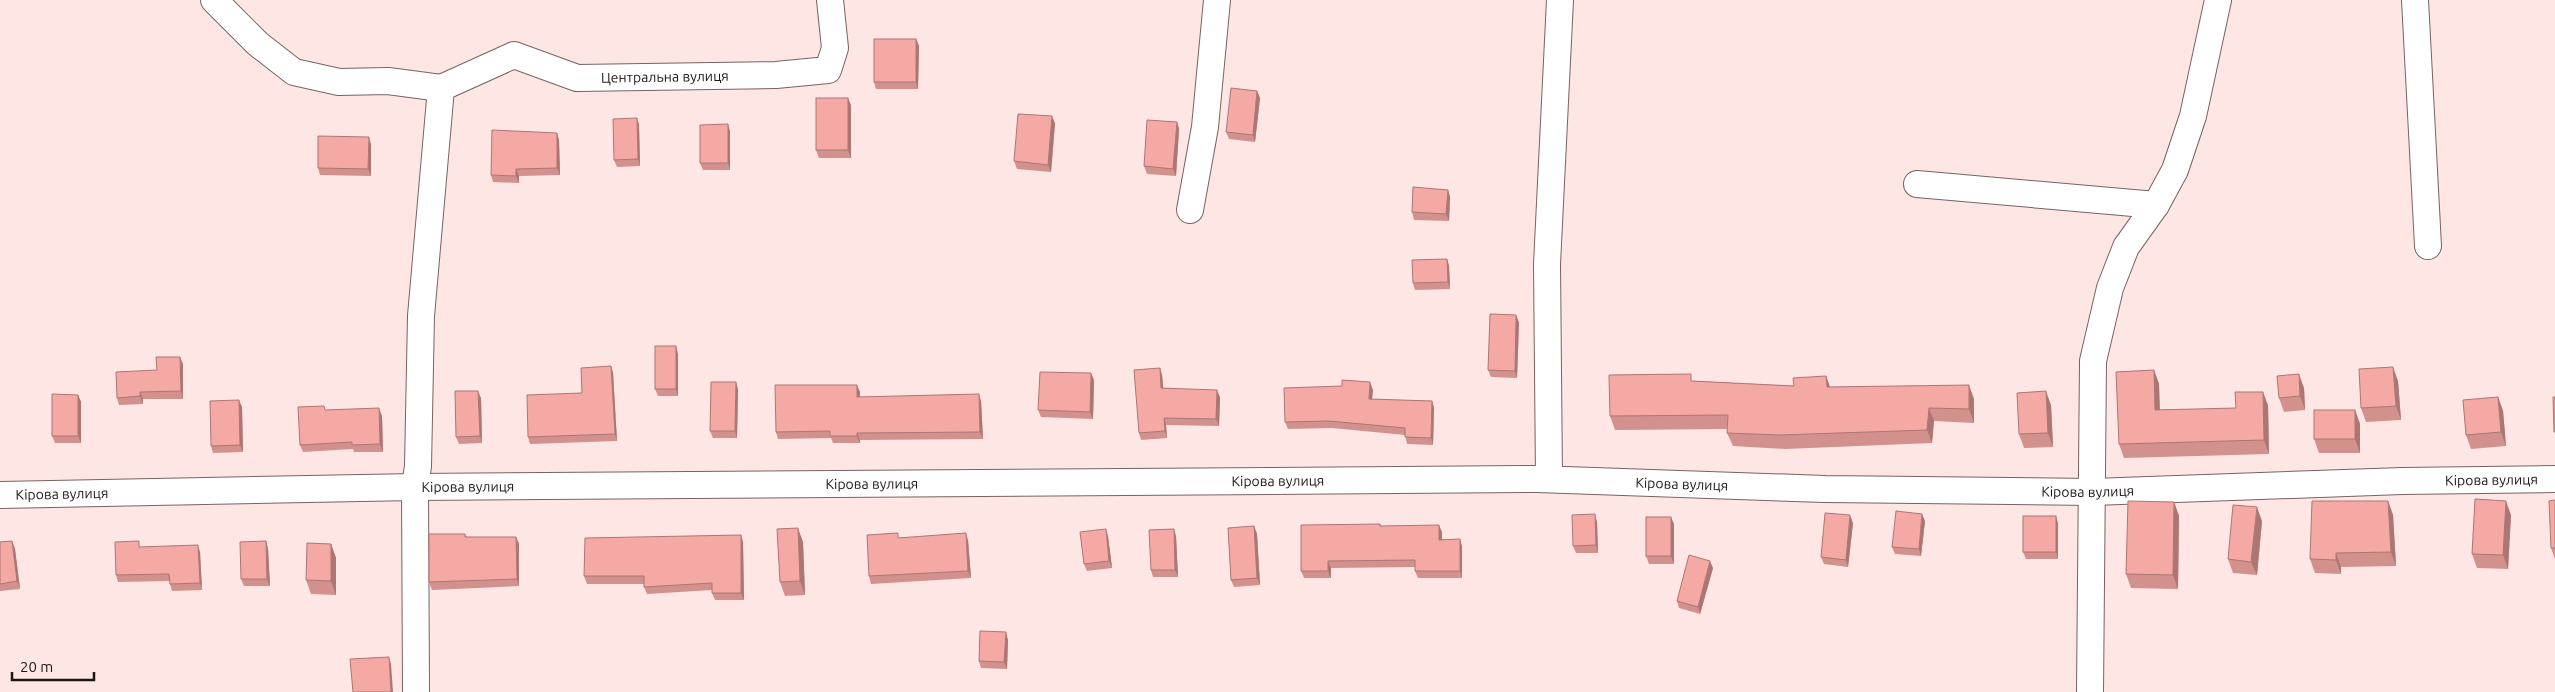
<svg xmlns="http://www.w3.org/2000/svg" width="2555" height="692" viewBox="0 0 2555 692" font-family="Ubuntu,sans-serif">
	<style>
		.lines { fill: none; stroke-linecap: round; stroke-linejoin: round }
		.minor-casing { stroke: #776361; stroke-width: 28 }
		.minor { stroke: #fff; stroke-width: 26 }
		.wall { fill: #d3918d }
		.shaded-wall { fill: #ac7673 }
		.building { fill: #f5a9a4; stroke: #ac7673 }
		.labels { text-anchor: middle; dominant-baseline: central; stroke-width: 4.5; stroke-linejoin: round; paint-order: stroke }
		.street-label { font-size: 14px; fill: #1e1615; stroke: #fee6e4 }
	</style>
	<rect width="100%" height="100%" fill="#fee6e4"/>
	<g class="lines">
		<!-- minor casing -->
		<g class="minor-casing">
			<g id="minor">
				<path d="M 214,0 L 258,44 L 294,72 L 339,82 L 388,81 L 441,88"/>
				<path d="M 2415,0 L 2428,246"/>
				<path id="s1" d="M 441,88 L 514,55 L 577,78 L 776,75 L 828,70 L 835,48 L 830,0"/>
				<path d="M 1917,184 L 2156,205"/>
				<path d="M 1190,210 L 1205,127 L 1217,0"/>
				<path d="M 1549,479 L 1547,264 L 1560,0"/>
				<path id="s2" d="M 0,495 L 415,487 L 1537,479 L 1825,489 L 2093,492 L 2402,481 L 2555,479"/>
				<path d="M 416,692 L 415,487 L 418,466 L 421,316 L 441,88"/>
				<path d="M 2090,692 L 2093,361 L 2110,288 L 2126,247 L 2156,205 L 2175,170 L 2193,116 L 2218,0"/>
			</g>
		</g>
		<!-- minor -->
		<use href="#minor" class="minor"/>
	</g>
	<!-- wall -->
	<g class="wall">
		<path d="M 916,39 L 919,46 L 918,89 L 876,89 L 874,82 Z"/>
		<path d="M 1257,91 L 1260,98 L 1255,142 L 1229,139 L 1226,132 Z"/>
		<path d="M 851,105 L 851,158 L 819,158 L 816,150 Z"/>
		<path d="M 637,118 L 639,125 L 640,166 L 617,167 L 614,160 Z"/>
		<path d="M 1177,122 L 1179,129 L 1176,176 L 1147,174 L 1144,166 Z"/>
		<path d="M 1055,123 L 1051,172 L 1017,169 L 1014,161 Z"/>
		<path d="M 730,131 L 730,170 L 703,170 L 700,163 Z"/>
		<path d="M 559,140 L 560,175 L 519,176 L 519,183 L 493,182 L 491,175 Z"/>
		<path d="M 371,144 L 371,176 L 320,175 L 318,168 Z"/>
		<path d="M 1448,190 L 1450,197 L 1449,221 L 1414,220 L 1412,212 Z"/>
		<path d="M 1447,259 L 1449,266 L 1450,289 L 1415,290 L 1413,283 Z"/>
		<path d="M 1519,322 L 1517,378 L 1491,377 L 1488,370 Z"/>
		<path d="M 678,354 L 678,396 L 658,396 L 655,389 Z"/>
		<path d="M 183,364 L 183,399 L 143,399 L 143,404 L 119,405 L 117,398 L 157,370 Z"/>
		<path d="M 611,366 L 613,373 L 617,441 L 530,444 L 528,437 L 582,393 Z"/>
		<path d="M 1160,368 L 1162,375 L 1163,388 L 1220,397 L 1219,426 L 1166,425 L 1167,438 L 1141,440 L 1139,433 Z"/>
		<path d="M 2154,370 L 2159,384 L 2160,410 L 2236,408 L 2268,405 L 2269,454 L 2124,458 L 2119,444 Z"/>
		<path d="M 1826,376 L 1830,387 L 1974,399 L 1974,423 L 1934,421 L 1932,443 L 1785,449 L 1733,446 L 1727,433 L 1728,429 L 1615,430 L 1610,416 L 1694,381 L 1794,386 Z"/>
		<path d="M 1094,380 L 1093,419 L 1041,417 L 1038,410 Z"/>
		<path d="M 2398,381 L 2401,420 L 2366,422 L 2361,408 Z"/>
		<path d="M 736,382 L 738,390 L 737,438 L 713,438 L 710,431 Z"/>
		<path d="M 2304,388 L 2305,410 L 2284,412 L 2279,398 Z"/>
		<path d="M 1373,390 L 1372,399 L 1432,401 L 1434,408 L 1433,445 L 1407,444 L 1405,435 L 1332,428 L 1288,429 L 1285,422 Z"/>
		<path d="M 860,392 L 860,397 L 981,401 L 983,439 L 860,440 L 860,443 L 833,443 L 831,438 L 778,439 L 776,432 Z"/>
		<path d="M 78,395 L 81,402 L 81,443 L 55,443 L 52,436 Z"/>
		<path d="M 2498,397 L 2503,411 L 2506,446 L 2471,449 L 2466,435 Z"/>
		<path d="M 481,398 L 482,443 L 459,444 L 456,437 Z"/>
		<path d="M 2051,405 L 2053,447 L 2024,448 L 2019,434 Z"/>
		<path d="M 242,407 L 243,452 L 213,453 L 211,446 Z"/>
		<path d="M 326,410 L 382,416 L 383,452 L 354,452 L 353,449 L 303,452 L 300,445 Z"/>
		<path d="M 2355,410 L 2360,424 L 2360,453 L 2319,453 L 2314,439 Z"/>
		<path d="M 2555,500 L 2555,559 L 2551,548 Z"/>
		<path d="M 2388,501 L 2393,515 L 2396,566 L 2341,567 L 2341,574 L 2315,573 L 2310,559 Z"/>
		<path d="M 2174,502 L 2179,516 L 2178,589 L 2131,588 L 2126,574 Z"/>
		<path d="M 2511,515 L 2508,569 L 2477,568 L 2472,554 Z"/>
		<path d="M 1925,521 L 1921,556 L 1895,554 L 1892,547 Z"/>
		<path d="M 2262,521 L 2257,575 L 2233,573 L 2228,559 Z"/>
		<path d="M 1597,522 L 1598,553 L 1576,553 L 1573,546 Z"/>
		<path d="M 1853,523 L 1848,567 L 1824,564 L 1821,557 Z"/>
		<path d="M 2058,523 L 2058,559 L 2026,559 L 2023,552 Z"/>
		<path d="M 1380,524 L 1381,526 L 1442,532 L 1442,539 L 1462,546 L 1462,578 L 1418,578 L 1415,571 L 1415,567 L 1331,568 L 1331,578 L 1304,578 L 1301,571 Z"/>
		<path d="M 1674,524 L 1674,564 L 1649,564 L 1646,556 Z"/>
		<path d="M 1254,526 L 1257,534 L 1260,585 L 1234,587 L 1231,580 Z"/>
		<path d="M 465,534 L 467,537 L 516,537 L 519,544 L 519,586 L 432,590 L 429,582 Z"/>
		<path d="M 1108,536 L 1112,568 L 1087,571 L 1084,564 Z"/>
		<path d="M 1176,536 L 1178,577 L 1153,577 L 1151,570 Z"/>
		<path d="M 900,538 L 968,540 L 971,578 L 871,584 L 869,576 Z"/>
		<path d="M 12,541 L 15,549 L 20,589 L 0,591 L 0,542 Z"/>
		<path d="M 266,541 L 268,549 L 270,586 L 244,586 L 241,579 Z"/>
		<path d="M 743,542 L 744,600 L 715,600 L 712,593 L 712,590 L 647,594 L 644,587 L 644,584 L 587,584 L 584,576 Z"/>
		<path d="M 803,542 L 805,595 L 785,596 L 780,582 Z"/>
		<path d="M 331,544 L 336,558 L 336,595 L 311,594 L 306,580 Z"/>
		<path d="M 141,547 L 200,552 L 202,590 L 172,591 L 170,584 L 170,581 L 118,582 L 116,575 Z"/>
		<path d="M 1713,568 L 1700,614 L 1679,608 L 1677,601 Z"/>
		<path d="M 1008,640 L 1007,669 L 981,668 L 979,661 Z"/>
	</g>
	<!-- shaded-wall -->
	<g class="shaded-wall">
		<path d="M 916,39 L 919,46 L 918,89 L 916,82 Z"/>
		<path d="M 1257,91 L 1260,98 L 1255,142 L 1253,135 Z"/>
		<path d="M 848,98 L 851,105 L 851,158 L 848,150 Z"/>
		<path d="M 1052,116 L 1055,123 L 1051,172 L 1048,165 Z"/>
		<path d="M 637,118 L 639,125 L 640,166 L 638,159 Z"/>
		<path d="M 1177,122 L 1179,129 L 1176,176 L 1173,169 Z"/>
		<path d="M 728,124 L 730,131 L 730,170 L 728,163 Z"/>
		<path d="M 557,133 L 559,140 L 560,175 L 557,168 Z"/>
		<path d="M 369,137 L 371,144 L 371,176 L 368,169 Z"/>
		<path d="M 516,169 L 519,176 L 519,183 L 516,176 Z"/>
		<path d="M 1448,190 L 1450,197 L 1449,221 L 1446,214 Z"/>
		<path d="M 1447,259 L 1449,266 L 1450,289 L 1448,282 Z"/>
		<path d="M 1516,315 L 1519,322 L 1517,378 L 1515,371 Z"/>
		<path d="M 676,346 L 678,354 L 678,396 L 676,389 Z"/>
		<path d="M 180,357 L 183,364 L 183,399 L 181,391 Z"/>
		<path d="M 611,366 L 613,373 L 617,441 L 615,434 Z"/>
		<path d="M 2393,367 L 2398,381 L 2401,420 L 2396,406 Z"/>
		<path d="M 1160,368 L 1162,375 L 1164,396 L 1161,388 Z"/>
		<path d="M 2154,370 L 2159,384 L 2160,424 L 2155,410 Z"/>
		<path d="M 1091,373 L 1094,380 L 1093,419 L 1090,412 Z"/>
		<path d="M 2299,374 L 2304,388 L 2305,410 L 2300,396 Z"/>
		<path d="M 1826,376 L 1831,390 L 1827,387 Z"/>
		<path d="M 736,382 L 738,390 L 737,438 L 735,431 Z"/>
		<path d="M 1370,382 L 1373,390 L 1371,406 L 1369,399 Z"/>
		<path d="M 857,385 L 860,392 L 860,404 L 857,397 Z"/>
		<path d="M 1969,385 L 1974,399 L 1974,423 L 1969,409 Z"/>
		<path d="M 1217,390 L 1220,397 L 1219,426 L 1216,419 Z"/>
		<path d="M 478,391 L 481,398 L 482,443 L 480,436 Z"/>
		<path d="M 2046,391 L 2051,405 L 2053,447 L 2048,433 Z"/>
		<path d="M 140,392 L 143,399 L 143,404 L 140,396 Z"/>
		<path d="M 2263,392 L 2268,405 L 2269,454 L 2264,440 Z"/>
		<path d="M 979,394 L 981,401 L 983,439 L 980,432 Z"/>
		<path d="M 78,395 L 81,402 L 81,443 L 78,436 Z"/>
		<path d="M 2498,397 L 2503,411 L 2506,446 L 2501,432 Z"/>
		<path d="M 239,400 L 242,407 L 243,452 L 240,445 Z"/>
		<path d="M 1432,401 L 1434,408 L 1433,445 L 1431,438 Z"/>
		<path d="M 379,408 L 382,416 L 383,452 L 380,444 Z"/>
		<path d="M 1929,408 L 1934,421 L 1932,443 L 1927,430 Z"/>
		<path d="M 2355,410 L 2360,424 L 2360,453 L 2355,439 Z"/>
		<path d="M 1164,418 L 1166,425 L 1167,438 L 1165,431 Z"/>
		<path d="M 857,433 L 860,440 L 860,443 L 857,436 Z"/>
		<path d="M 2388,501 L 2393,515 L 2396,566 L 2391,552 Z"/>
		<path d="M 2506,501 L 2511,515 L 2508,569 L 2503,555 Z"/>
		<path d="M 2174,502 L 2179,516 L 2178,589 L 2173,575 Z"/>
		<path d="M 2257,507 L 2262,521 L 2257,575 L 2251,562 Z"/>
		<path d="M 1595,514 L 1597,522 L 1598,553 L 1596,545 Z"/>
		<path d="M 1922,514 L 1925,521 L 1921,556 L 1919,549 Z"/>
		<path d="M 1850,515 L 1853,523 L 1848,567 L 1846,560 Z"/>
		<path d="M 2056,516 L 2058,523 L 2058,559 L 2056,552 Z"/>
		<path d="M 1671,517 L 1674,524 L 1674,564 L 1671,556 Z"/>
		<path d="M 1439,525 L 1442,532 L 1442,547 L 1439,540 Z"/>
		<path d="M 1254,526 L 1257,534 L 1260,585 L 1257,578 Z"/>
		<path d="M 798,528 L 803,542 L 805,595 L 800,581 Z"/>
		<path d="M 1106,529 L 1108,536 L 1112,568 L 1109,561 Z"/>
		<path d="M 1174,529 L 1176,536 L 1178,577 L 1175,570 Z"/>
		<path d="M 966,533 L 968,540 L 971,578 L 968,571 Z"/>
		<path d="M 741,535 L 743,542 L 744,600 L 741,593 Z"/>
		<path d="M 516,537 L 519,544 L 519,586 L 517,579 Z"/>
		<path d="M 1460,539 L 1462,546 L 1462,578 L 1460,571 Z"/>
		<path d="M 12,541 L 15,549 L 20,589 L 17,581 Z"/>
		<path d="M 266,541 L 268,549 L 270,586 L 267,579 Z"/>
		<path d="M 331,544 L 336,558 L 336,595 L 331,581 Z"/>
		<path d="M 198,545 L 200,552 L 202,590 L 200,583 Z"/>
		<path d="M 2336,553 L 2341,567 L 2341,574 L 2336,560 Z"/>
		<path d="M 1328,561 L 1331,568 L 1331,578 L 1328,571 Z"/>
		<path d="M 1710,561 L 1713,568 L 1700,614 L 1698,607 Z"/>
		<path d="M 1006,632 L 1008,640 L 1007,669 L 1004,662 Z"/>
		<path d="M 389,657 L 391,664 L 393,692 L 391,692 Z"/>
	</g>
	<!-- building -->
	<g class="building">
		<rect x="874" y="39" width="42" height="43"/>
		<path d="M 1231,88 L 1257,91 L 1253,135 L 1226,132 Z"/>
		<rect x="816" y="98" width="32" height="52"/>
		<path d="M 1018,114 L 1052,116 L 1048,165 L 1014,161 Z"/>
		<path d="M 637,118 L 638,159 L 614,160 L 613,119 Z"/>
		<path d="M 1147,120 L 1177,122 L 1173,169 L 1144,166 Z"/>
		<path d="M 728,124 L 728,163 L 700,163 L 700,125 Z"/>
		<path d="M 492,130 L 557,133 L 557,168 L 516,169 L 516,176 L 491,175 Z"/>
		<path d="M 318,136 L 369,137 L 368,169 L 318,168 Z"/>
		<path d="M 1413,187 L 1448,190 L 1446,214 L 1412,212 Z"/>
		<path d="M 1447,259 L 1448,282 L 1413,283 L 1412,260 Z"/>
		<path d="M 1490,314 L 1516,315 L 1515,371 L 1488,370 Z"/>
		<rect x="655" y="346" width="21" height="43"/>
		<path d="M 156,357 L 180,357 L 181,391 L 140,392 L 140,396 L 117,398 L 116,372 L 157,370 Z"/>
		<path d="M 611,366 L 615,434 L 528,437 L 527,395 L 582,393 L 581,368 Z"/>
		<path d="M 2393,367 L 2396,406 L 2361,408 L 2359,369 Z"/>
		<path d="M 1160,368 L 1161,388 L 1217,390 L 1216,419 L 1164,418 L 1165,431 L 1139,433 L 1134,370 Z"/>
		<path d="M 2154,370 L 2155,410 L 2236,408 L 2235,392 L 2263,392 L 2264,440 L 2119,444 L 2116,372 Z"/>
		<path d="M 1040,372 L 1091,373 L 1090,412 L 1038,410 Z"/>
		<path d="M 1691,374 L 1691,381 L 1794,386 L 1793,378 L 1826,376 L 1827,387 L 1969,385 L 1969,409 L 1929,408 L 1927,430 L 1780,435 L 1727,433 L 1728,415 L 1610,416 L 1609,375 Z"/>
		<path d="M 2299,374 L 2300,396 L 2279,398 L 2277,376 Z"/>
		<path d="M 1342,380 L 1370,382 L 1369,399 L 1432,401 L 1431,438 L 1405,437 L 1405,428 L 1329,421 L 1285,422 L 1284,388 L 1342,386 Z"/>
		<path d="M 711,382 L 736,382 L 735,431 L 710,431 Z"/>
		<path d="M 775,385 L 857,385 L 857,397 L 979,394 L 980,432 L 857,433 L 857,436 L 830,436 L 830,431 L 776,432 Z"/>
		<path d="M 455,391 L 478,391 L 480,436 L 456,437 Z"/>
		<path d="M 2046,391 L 2048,433 L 2019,434 L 2017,393 Z"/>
		<path d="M 52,394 L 78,395 L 78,436 L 52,436 Z"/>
		<path d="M 2498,397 L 2501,432 L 2466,435 L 2463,400 Z"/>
		<path d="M 2553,397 L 2555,397 L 2555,432 L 2554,432 Z"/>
		<path d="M 239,400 L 240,445 L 211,446 L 210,401 Z"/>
		<path d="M 324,406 L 325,410 L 379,408 L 380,444 L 352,445 L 352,442 L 300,445 L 298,407 Z"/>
		<rect x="2314" y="410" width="41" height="29"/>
		<path d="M 2475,499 L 2506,501 L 2503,555 L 2472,554 Z"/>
		<path d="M 2555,500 L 2555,548 L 2551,548 L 2549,501 Z"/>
		<path d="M 2128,501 L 2174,502 L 2173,575 L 2126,574 Z"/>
		<path d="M 2312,501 L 2388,501 L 2391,552 L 2336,553 L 2336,560 L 2310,559 Z"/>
		<path d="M 2233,505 L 2257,507 L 2251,562 L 2228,559 Z"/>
		<path d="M 1896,511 L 1922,514 L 1919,549 L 1892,547 Z"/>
		<path d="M 1825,513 L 1850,515 L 1846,560 L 1821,557 Z"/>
		<path d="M 1595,514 L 1596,545 L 1573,546 L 1572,515 Z"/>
		<rect x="2023" y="516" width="33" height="36"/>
		<rect x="1646" y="517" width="25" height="39"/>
		<path d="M 1380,524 L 1380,526 L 1439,525 L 1439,540 L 1460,539 L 1460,571 L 1415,571 L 1415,560 L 1328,561 L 1328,571 L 1301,571 L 1301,525 Z"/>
		<path d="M 1254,526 L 1257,578 L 1231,580 L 1228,528 Z"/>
		<path d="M 798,528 L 800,581 L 780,582 L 777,529 Z"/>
		<path d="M 1106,529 L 1109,561 L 1084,564 L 1080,532 Z"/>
		<path d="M 1174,529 L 1175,570 L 1151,570 L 1149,530 Z"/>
		<path d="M 898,533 L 898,538 L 966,533 L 968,571 L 869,576 L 867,535 Z"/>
		<path d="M 429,534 L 465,534 L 465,537 L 516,537 L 517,579 L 429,582 Z"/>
		<path d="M 741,535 L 741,593 L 712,593 L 712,583 L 644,587 L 644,576 L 584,576 L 585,538 Z"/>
		<path d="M 12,541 L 17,581 L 0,584 L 0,542 Z"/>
		<path d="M 139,541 L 139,547 L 198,545 L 200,583 L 170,584 L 169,574 L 116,575 L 115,542 Z"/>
		<path d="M 266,541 L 267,579 L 241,579 L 240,542 Z"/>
		<path d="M 307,543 L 331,544 L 331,581 L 306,580 Z"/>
		<path d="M 1689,555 L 1710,561 L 1698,607 L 1677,601 Z"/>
		<path d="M 980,631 L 1006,632 L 1004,662 L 979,661 Z"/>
		<path d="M 389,657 L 391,692 L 353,692 L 350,659 Z"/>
	</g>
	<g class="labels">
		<!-- street labels -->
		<g class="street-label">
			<text stroke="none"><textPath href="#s1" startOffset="235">Центральна вулиця</textPath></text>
			<text stroke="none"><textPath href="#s2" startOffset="2492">Кірова вулиця</textPath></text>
			<text stroke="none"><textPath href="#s2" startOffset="1278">Кірова вулиця</textPath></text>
			<text stroke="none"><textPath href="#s2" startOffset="872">Кірова вулиця</textPath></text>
			<text stroke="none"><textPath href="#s2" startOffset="1682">Кірова вулиця</textPath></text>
			<text stroke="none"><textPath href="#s2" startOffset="468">Кірова вулиця</textPath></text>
			<text stroke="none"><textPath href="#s2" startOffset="2088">Кірова вулиця</textPath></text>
			<text stroke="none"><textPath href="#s2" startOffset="62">Кірова вулиця</textPath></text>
		</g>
	</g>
	<!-- scale -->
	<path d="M12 672v8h82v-8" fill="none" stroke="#1e1615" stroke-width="2.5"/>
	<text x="20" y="672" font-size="15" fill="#1e1615" stroke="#fee6e4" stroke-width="4" paint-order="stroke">20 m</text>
</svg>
